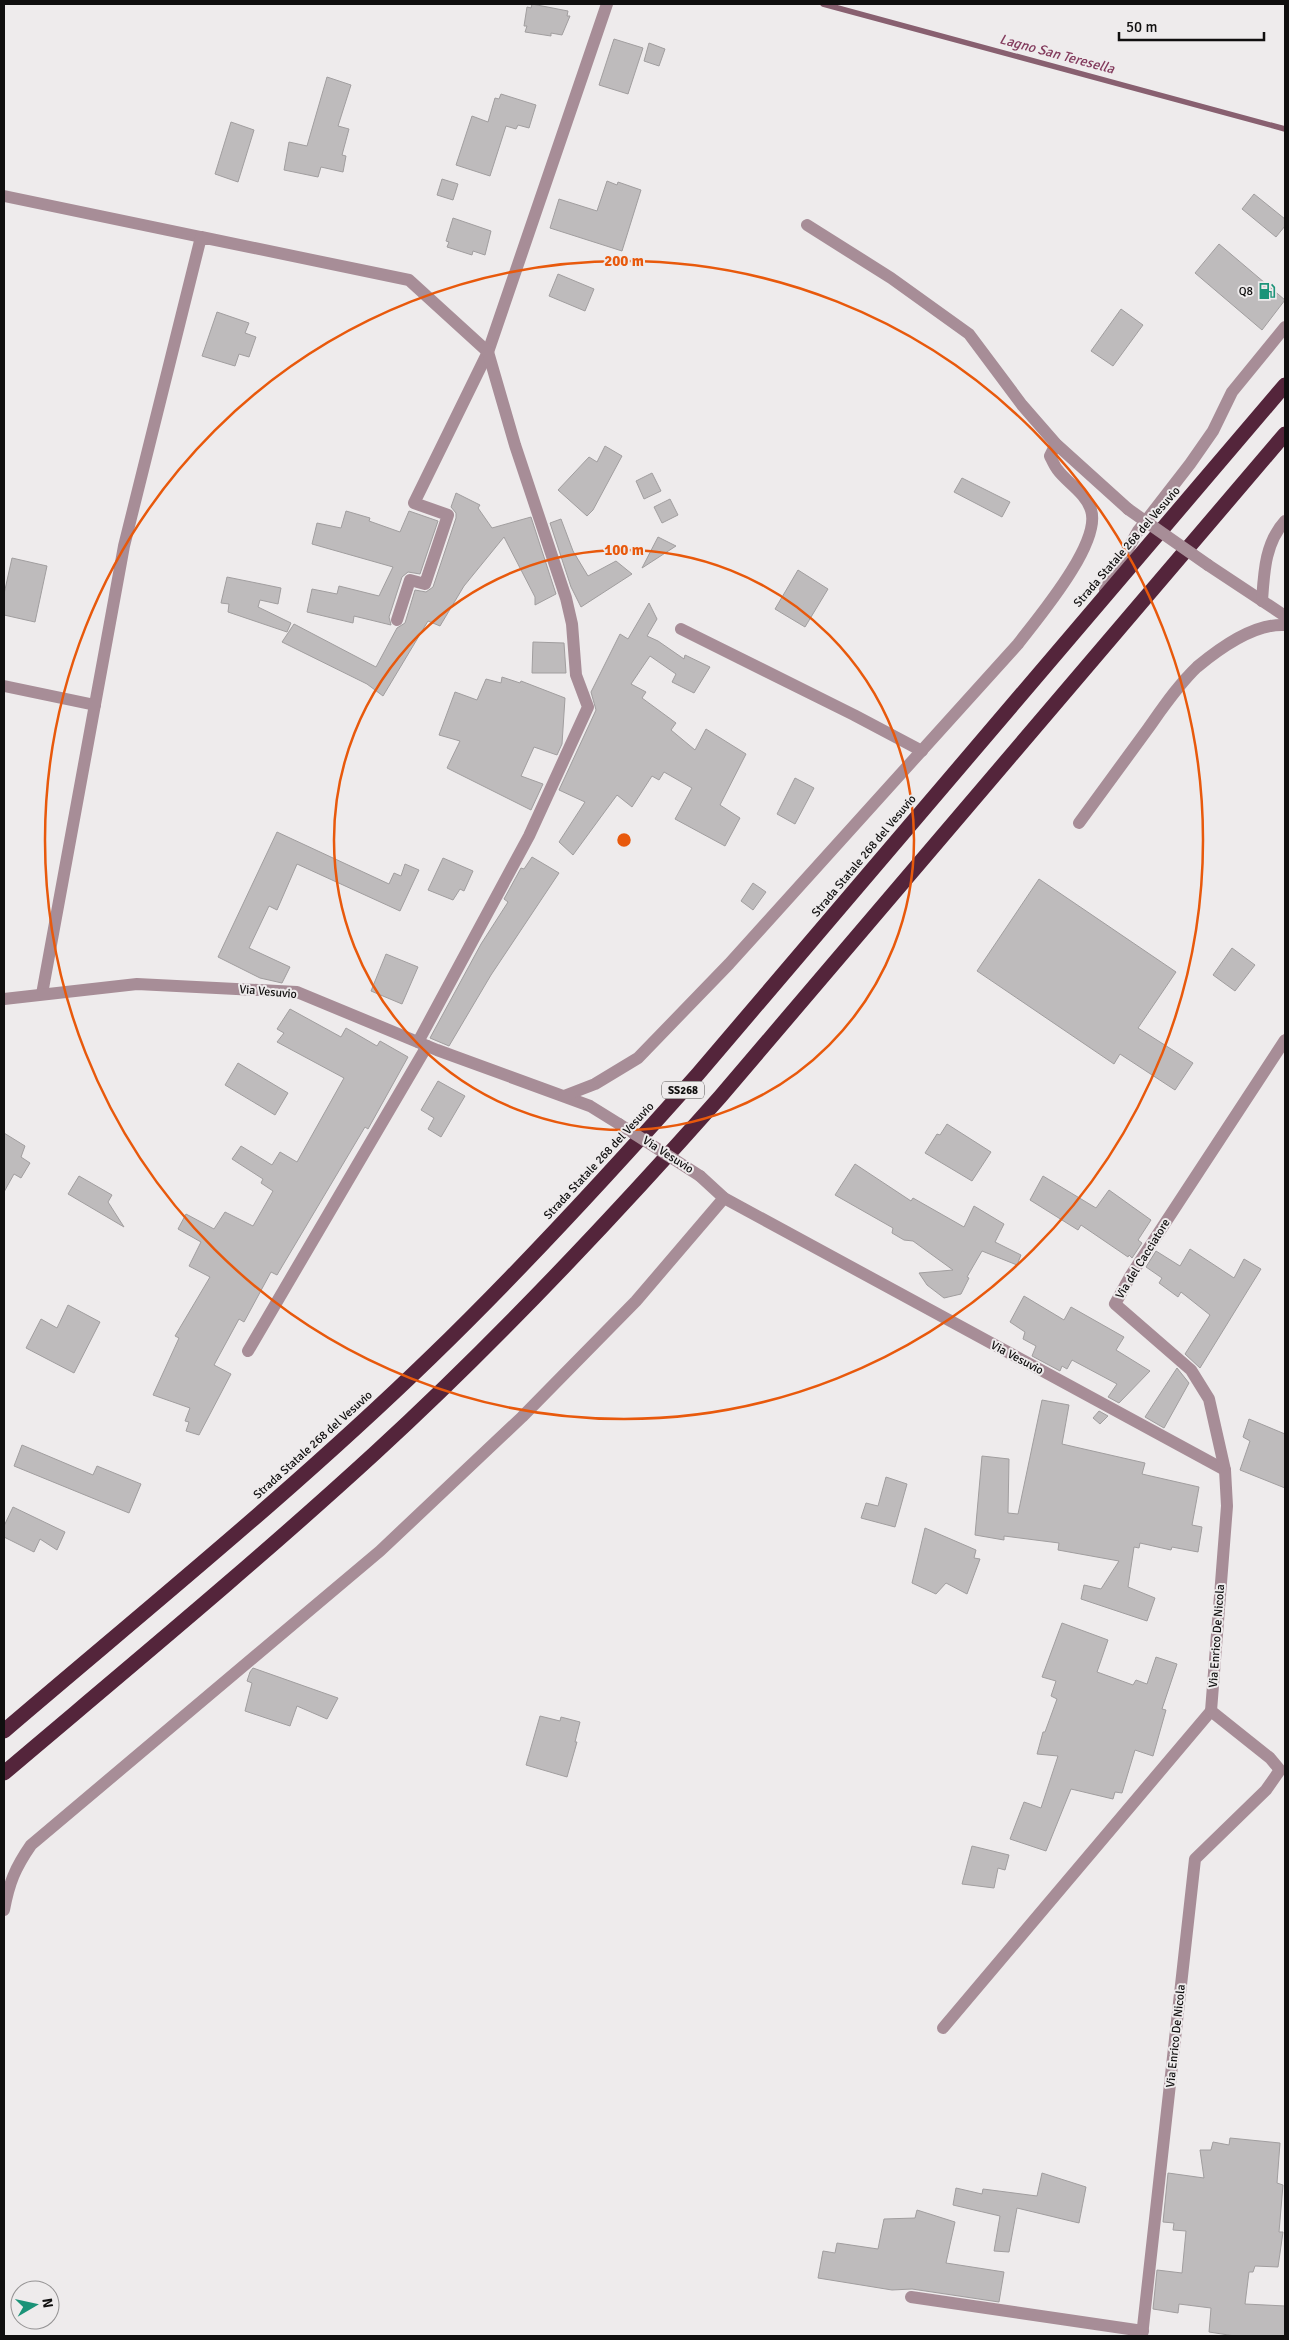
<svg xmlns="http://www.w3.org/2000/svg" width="1289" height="2340" viewBox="0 0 1289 2340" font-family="Signika,sans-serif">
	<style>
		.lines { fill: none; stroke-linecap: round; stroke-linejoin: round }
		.stream { stroke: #886070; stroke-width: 5.5 }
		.building { fill: #bebbbc; stroke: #a19e9f }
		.minor { stroke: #a78d97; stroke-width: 12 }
		.highway { stroke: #54253b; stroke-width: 15 }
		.minor-bridge { stroke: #a78d97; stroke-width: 12 }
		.ring { fill: none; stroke: #e8590c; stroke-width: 2.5 }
		.labels { text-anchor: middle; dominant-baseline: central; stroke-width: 4; stroke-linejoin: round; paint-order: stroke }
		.shield { fill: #eeebec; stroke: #535151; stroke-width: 1 }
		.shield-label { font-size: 11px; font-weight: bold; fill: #100f0f }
		.poi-label { font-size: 12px; fill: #100f0f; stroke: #eeebec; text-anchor: end }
		.street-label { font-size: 12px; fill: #100f0f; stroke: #eeebec }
		.water-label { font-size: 14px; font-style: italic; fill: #833b5d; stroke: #eeebec }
		.centre { fill: #e8590c; stroke: #eeebec; stroke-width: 2.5 }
		.ring-label { font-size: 15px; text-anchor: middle; font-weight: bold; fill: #e8590c; stroke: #eeebec; stroke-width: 4; stroke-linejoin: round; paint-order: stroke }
	</style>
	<rect width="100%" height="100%" fill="#eeebec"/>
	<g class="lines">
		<!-- stream -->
		<path class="stream" d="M 823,4 L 1285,129"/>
	</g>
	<!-- building -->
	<g class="building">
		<path d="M 532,4 L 568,11 L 567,16 L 570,16 L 562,35 L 551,33 L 551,36 L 525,32 L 527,26 L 524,26 L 527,7 L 531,8 Z"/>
		<path d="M 614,39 L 643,48 L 628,94 L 599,85 Z"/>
		<path d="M 649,43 L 665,49 L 659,66 L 644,61 Z"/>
		<path d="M 327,77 L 351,85 L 338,126 L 349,129 L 342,155 L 346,156 L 343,172 L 321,167 L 318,177 L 284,170 L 289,142 L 307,146 Z"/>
		<path d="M 501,94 L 536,105 L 529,128 L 518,125 L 516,129 L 506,126 L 490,176 L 456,165 L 472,116 L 488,122 L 495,98 L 499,99 Z"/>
		<path d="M 231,122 L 254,130 L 238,182 L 215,174 Z"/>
		<path d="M 442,179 L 458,184 L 453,200 L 437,195 Z"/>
		<path d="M 607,181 L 617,185 L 618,182 L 641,190 L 622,251 L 550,228 L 559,199 L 597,211 Z"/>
		<path d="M 1254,194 L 1285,219 L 1285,226 L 1276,237 L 1242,209 Z"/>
		<path d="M 453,218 L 491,231 L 485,255 L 473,251 L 472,255 L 447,247 L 449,242 L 446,241 Z"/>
		<path d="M 1219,244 L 1285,300 L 1262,330 L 1195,273 Z"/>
		<path d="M 558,274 L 594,289 L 585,311 L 549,296 Z"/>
		<path d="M 1121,309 L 1143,325 L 1113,366 L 1091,351 Z"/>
		<path d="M 217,312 L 249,323 L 245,333 L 256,337 L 249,357 L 239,354 L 235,366 L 202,356 Z"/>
		<path d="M 605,446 L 622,456 L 593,510 L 587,516 L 558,490 L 589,457 L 597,462 Z"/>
		<path d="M 652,473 L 661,491 L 644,499 L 636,481 Z"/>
		<path d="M 962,478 L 1010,502 L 1002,517 L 954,492 Z"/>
		<path d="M 456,493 L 480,505 L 478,508 L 492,528 L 531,517 L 556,594 L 535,605 L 535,597 L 504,537 L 464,586 L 440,626 L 428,621 L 383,696 L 367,684 L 282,642 L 294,624 L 376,667 L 397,628 L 405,623 L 415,590 L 426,592 L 433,587 L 456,518 L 456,513 L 451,507 Z"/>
		<path d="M 670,499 L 678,515 L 662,523 L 654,507 Z"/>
		<path d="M 346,511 L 370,518 L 369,521 L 400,532 L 409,511 L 438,521 L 420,574 L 408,572 L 402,577 L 389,617 L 391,625 L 354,616 L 353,623 L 307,612 L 312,589 L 337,594 L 339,586 L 379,596 L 393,567 L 312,544 L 317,523 L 341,528 Z"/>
		<path d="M 561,519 L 573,551 L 588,576 L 616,561 L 632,574 L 581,607 L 571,587 L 550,523 Z"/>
		<path d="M 658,537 L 676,546 L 642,568 Z"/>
		<path d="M 12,558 L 47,566 L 35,622 L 4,615 L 4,594 Z"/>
		<path d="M 798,570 L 828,589 L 805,627 L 775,609 Z"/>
		<path d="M 227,577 L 281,588 L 278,604 L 260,600 L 258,607 L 291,623 L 287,632 L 228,612 L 229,604 L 221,603 Z"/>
		<path d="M 649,603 L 657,619 L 647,636 L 658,641 L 684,659 L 685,655 L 710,667 L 694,693 L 672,682 L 676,674 L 650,656 L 631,684 L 646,692 L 642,698 L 676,723 L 671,730 L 695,750 L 706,729 L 746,754 L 720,805 L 740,818 L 725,846 L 675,819 L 692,788 L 664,772 L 659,780 L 652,776 L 632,807 L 617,795 L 573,855 L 559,842 L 585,802 L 559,790 L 596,710 L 591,692 L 620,634 L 628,639 Z"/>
		<path d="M 533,642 L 564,643 L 566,673 L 532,673 Z"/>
		<path d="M 502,677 L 520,683 L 521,681 L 565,698 L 562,744 L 557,755 L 534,747 L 521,776 L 543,784 L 531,810 L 447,768 L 460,741 L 439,735 L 455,692 L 477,700 L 486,679 L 501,683 Z"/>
		<path d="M 795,778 L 814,788 L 795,824 L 777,814 Z"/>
		<path d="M 277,832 L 389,884 L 394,873 L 401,876 L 405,864 L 419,870 L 400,911 L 297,864 L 277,910 L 269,906 L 249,948 L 290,967 L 282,983 L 260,978 L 218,957 Z"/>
		<path d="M 532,857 L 559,873 L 491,975 L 449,1046 L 430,1038 L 481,944 L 508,902 L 504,899 L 521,868 L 524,869 Z"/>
		<path d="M 443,858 L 473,871 L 464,891 L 460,889 L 453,900 L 428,890 Z"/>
		<path d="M 1039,879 L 1176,972 L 1138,1028 L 1193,1063 L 1175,1090 L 1120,1054 L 1114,1064 L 977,971 Z"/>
		<path d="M 753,883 L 766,892 L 753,910 L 741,901 Z"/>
		<path d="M 1232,948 L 1255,965 L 1235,991 L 1213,975 Z"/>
		<path d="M 386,954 L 418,967 L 402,1004 L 371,991 Z"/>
		<path d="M 290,1009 L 341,1037 L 346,1028 L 377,1046 L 380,1041 L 408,1057 L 368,1129 L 365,1127 L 277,1275 L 271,1272 L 244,1322 L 239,1319 L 214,1365 L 231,1374 L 199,1435 L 186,1431 L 189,1422 L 185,1421 L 190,1408 L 153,1395 L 179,1338 L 175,1336 L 210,1277 L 189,1266 L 201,1242 L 178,1229 L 186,1214 L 214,1229 L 225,1212 L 253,1226 L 273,1191 L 261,1183 L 263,1179 L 232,1159 L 241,1146 L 272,1165 L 280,1152 L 297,1162 L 344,1078 L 277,1042 L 284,1033 L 277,1029 Z"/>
		<path d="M 238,1063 L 288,1093 L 275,1115 L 225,1085 Z"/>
		<path d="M 438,1081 L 465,1096 L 441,1137 L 428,1129 L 434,1118 L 421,1110 Z"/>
		<path d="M 947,1124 L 991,1152 L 972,1181 L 925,1153 L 937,1134 L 940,1135 Z"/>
		<path d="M 4,1133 L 25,1146 L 21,1157 L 30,1163 L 21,1178 L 14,1174 L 4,1192 Z"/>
		<path d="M 855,1164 L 911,1201 L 913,1198 L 964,1227 L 974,1206 L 1004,1224 L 995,1242 L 1021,1255 L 1017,1265 L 982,1251 L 967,1277 L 969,1278 L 961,1294 L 944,1298 L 927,1285 L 919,1273 L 953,1270 L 913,1241 L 904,1240 L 892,1233 L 893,1228 L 835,1195 Z"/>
		<path d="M 79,1176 L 112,1195 L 108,1202 L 124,1227 L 68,1194 Z"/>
		<path d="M 1043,1176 L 1096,1208 L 1109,1190 L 1151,1220 L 1138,1240 L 1142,1243 L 1132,1258 L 1129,1255 L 1128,1257 L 1081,1225 L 1078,1230 L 1030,1200 Z"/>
		<path d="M 1190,1249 L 1234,1278 L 1244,1259 L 1261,1269 L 1200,1368 L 1185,1354 L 1210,1315 L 1181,1292 L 1178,1297 L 1159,1283 L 1162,1278 L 1146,1267 L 1156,1251 L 1180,1266 Z"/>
		<path d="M 1024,1296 L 1064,1320 L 1071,1307 L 1124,1337 L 1116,1350 L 1150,1371 L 1119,1403 L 1108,1397 L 1117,1384 L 1072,1360 L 1067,1369 L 1062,1366 L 1060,1371 L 1032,1356 L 1036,1346 L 1023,1339 L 1025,1332 L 1010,1322 Z"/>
		<path d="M 68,1305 L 100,1322 L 74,1373 L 26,1348 L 41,1319 L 57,1328 Z"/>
		<path d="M 1177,1368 L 1189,1383 L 1164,1428 L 1145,1417 Z"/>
		<path d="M 1042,1400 L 1069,1405 L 1062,1444 L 1145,1463 L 1142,1474 L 1199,1487 L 1192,1525 L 1202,1527 L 1198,1552 L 1172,1547 L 1171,1550 L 1140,1543 L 1139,1548 L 1134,1547 L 1128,1587 L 1155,1598 L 1147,1621 L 1081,1599 L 1084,1585 L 1101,1589 L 1119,1561 L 1058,1550 L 1059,1543 L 1004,1536 L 1004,1540 L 975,1535 L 982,1456 L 1009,1459 L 1008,1513 L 1018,1514 Z"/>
		<path d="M 1099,1411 L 1108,1416 L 1100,1424 L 1093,1418 Z"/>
		<path d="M 1249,1419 L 1285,1434 L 1285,1488 L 1240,1470 L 1250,1441 L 1243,1437 Z"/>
		<path d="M 22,1445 L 93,1475 L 97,1466 L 141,1484 L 129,1513 L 14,1466 Z"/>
		<path d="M 886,1477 L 907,1484 L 895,1527 L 861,1518 L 866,1503 L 878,1506 Z"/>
		<path d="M 13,1507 L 65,1532 L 57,1550 L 40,1539 L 34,1552 L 4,1537 L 4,1526 Z"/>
		<path d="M 925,1528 L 976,1550 L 974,1558 L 980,1559 L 967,1594 L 946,1583 L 936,1594 L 912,1583 Z"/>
		<path d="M 1062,1623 L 1108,1640 L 1097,1672 L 1133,1685 L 1136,1680 L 1147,1684 L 1156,1657 L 1177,1664 L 1162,1709 L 1166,1710 L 1153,1756 L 1135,1750 L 1122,1793 L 1115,1792 L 1113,1799 L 1071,1789 L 1046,1851 L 1010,1839 L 1024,1802 L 1041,1808 L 1058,1756 L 1037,1754 L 1043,1732 L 1045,1732 L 1057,1699 L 1051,1696 L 1056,1681 L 1042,1677 Z"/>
		<path d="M 253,1668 L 338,1698 L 327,1719 L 297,1706 L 290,1726 L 245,1711 L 252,1683 L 247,1681 L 250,1672 Z"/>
		<path d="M 540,1716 L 560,1721 L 561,1717 L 580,1722 L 575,1742 L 577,1742 L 567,1777 L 526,1765 Z"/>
		<path d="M 972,1846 L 1009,1855 L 1005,1870 L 998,1868 L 994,1888 L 962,1884 Z"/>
		<path d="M 1230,2138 L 1280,2143 L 1277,2183 L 1283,2185 L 1279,2232 L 1283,2232 L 1278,2267 L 1255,2266 L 1253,2272 L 1249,2272 L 1245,2304 L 1285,2306 L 1285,2336 L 1235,2336 L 1209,2332 L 1211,2308 L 1179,2304 L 1178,2313 L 1153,2309 L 1157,2270 L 1182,2273 L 1186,2231 L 1173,2230 L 1174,2223 L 1163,2222 L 1168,2173 L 1204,2178 L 1200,2150 L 1211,2150 L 1213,2142 L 1229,2145 Z"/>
		<path d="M 1042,2173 L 1086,2187 L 1079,2223 L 1017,2208 L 1009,2252 L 994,2251 L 1000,2216 L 953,2205 L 956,2188 L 982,2194 L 983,2189 L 1037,2196 Z"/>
		<path d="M 917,2210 L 955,2222 L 946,2263 L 1004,2272 L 999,2302 L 912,2289 L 892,2290 L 818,2278 L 823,2251 L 835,2253 L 837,2243 L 878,2249 L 884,2219 L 915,2218 Z"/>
	</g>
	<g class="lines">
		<!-- minor -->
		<g class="minor">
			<path d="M 4,196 L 201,237"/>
			<path d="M 807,225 L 891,278 L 969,334 L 1022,405 L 1056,444 L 1128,509"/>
			<path d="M 1208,565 L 1285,616"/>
			<path d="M 1105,590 L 1138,531 L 1190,464 L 1213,431 L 1232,392 L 1285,327"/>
			<path d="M 1262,601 C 1264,572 1265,543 1285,521"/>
			<path d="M 397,620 L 410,580 L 425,584 L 448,515 L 414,503 L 488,352 L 607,4"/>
			<path d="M 681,629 L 854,715 L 922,751"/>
			<path d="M 4,686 L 95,705"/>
			<path d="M 1079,823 C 1102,792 1124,761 1147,730 C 1162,709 1178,685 1197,667 C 1220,648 1254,623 1285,625"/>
			<path d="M 42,994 L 124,546 L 201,237 L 409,280 L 488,352 L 515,445 L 566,598 L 572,624 L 576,675 L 588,707 L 529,836 L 418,1042"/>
			<path d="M 4,999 L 137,984 L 297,992 L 437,1050 L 590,1106 L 619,1124"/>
			<path d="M 564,1096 L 595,1084 L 638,1058 L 729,964 L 1018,644 C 1037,619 1102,543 1091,510 C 1085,492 1067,483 1057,469 C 1054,465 1052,460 1050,456 L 1056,444"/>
			<path d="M 700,1176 L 724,1198 L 1225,1470"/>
			<path d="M 248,1351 L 427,1046"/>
			<path d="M 4,1910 C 9,1883 15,1868 31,1845 L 380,1551 L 522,1417 L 636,1301 L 724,1198"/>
			<path d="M 943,2028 L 1211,1711"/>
			<path d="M 911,2297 L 1143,2331"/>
			<path d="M 1142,2336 L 1195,1859 L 1266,1790 L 1280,1770 L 1270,1758 L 1211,1711 L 1227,1506 L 1225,1470 L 1209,1399 L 1191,1370 L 1115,1304 L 1131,1275 L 1285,1040"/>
		</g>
		<!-- highway -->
		<g class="highway">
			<path d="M 4,1731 C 148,1608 295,1489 431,1357 C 524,1267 612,1171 698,1074 L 1285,385"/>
			<path d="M 4,1773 C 128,1668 255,1563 375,1453 C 497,1341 610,1221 720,1097 L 1285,434"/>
		</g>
		<!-- minor-bridge -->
		<g class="minor-bridge">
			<path d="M 1128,509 L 1208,565"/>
			<path d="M 619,1124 L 700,1176"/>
		</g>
	</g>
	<!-- distance rings -->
	<g class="ring">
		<circle cx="624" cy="840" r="290"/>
		<circle cx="624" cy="840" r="579"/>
	</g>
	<!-- icons -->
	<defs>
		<g id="fuel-bare" transform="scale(1.35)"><path d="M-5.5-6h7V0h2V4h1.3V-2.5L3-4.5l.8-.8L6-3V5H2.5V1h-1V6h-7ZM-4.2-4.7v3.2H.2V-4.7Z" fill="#1b9378" stroke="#eeebec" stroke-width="2.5" paint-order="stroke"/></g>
	</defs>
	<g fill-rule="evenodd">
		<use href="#fuel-bare" x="1267" y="291"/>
	</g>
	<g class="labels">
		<!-- shield labels -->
		<rect class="shield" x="662" y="1081.5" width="42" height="17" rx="4"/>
		<g class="shield-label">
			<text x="683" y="1090">SS268</text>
		</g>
		<!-- poi labels -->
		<g class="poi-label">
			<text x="1253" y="291">Q8</text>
		</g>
		<!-- street labels -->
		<g class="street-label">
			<text transform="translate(1127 547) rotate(-49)">Strada Statale 268 del Vesuvio</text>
			<text transform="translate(864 856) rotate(-50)">Strada Statale 268 del Vesuvio</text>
			<text transform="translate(268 992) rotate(5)">Via Vesuvio</text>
			<text transform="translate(668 1155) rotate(33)">Via Vesuvio</text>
			<text transform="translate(599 1161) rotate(-47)">Strada Statale 268 del Vesuvio</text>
			<text transform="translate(1143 1259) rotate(-58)">Via del Cacciatore</text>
			<text transform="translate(1017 1358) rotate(28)">Via Vesuvio</text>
			<text transform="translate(313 1445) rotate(-42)">Strada Statale 268 del Vesuvio</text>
			<text transform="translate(1217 1636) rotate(-86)">Via Enrico De Nicola</text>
			<text transform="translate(1176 2036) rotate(-84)">Via Enrico De Nicola</text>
		</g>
		<!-- water labels -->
		<g class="water-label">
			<text transform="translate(1057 54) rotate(15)">Lagno San Teresella</text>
		</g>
	</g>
	<circle cx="624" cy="840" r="8" class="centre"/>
	<g class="ring-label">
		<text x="624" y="266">200 m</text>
		<text x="624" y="555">100 m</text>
	</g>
	<!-- border -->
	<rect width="1289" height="2340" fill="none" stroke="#100f0f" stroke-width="10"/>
	<!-- north arrow -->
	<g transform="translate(35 2305) rotate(81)"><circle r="24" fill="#eeebec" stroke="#959394"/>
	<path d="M0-4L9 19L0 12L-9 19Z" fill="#1b9378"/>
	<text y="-8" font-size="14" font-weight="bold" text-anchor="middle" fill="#100f0f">N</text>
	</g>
	<!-- scale -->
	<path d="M1119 32v8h145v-8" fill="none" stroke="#100f0f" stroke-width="2.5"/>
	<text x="1126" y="32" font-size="15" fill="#100f0f" stroke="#eeebec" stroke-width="4" paint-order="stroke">50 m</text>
</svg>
